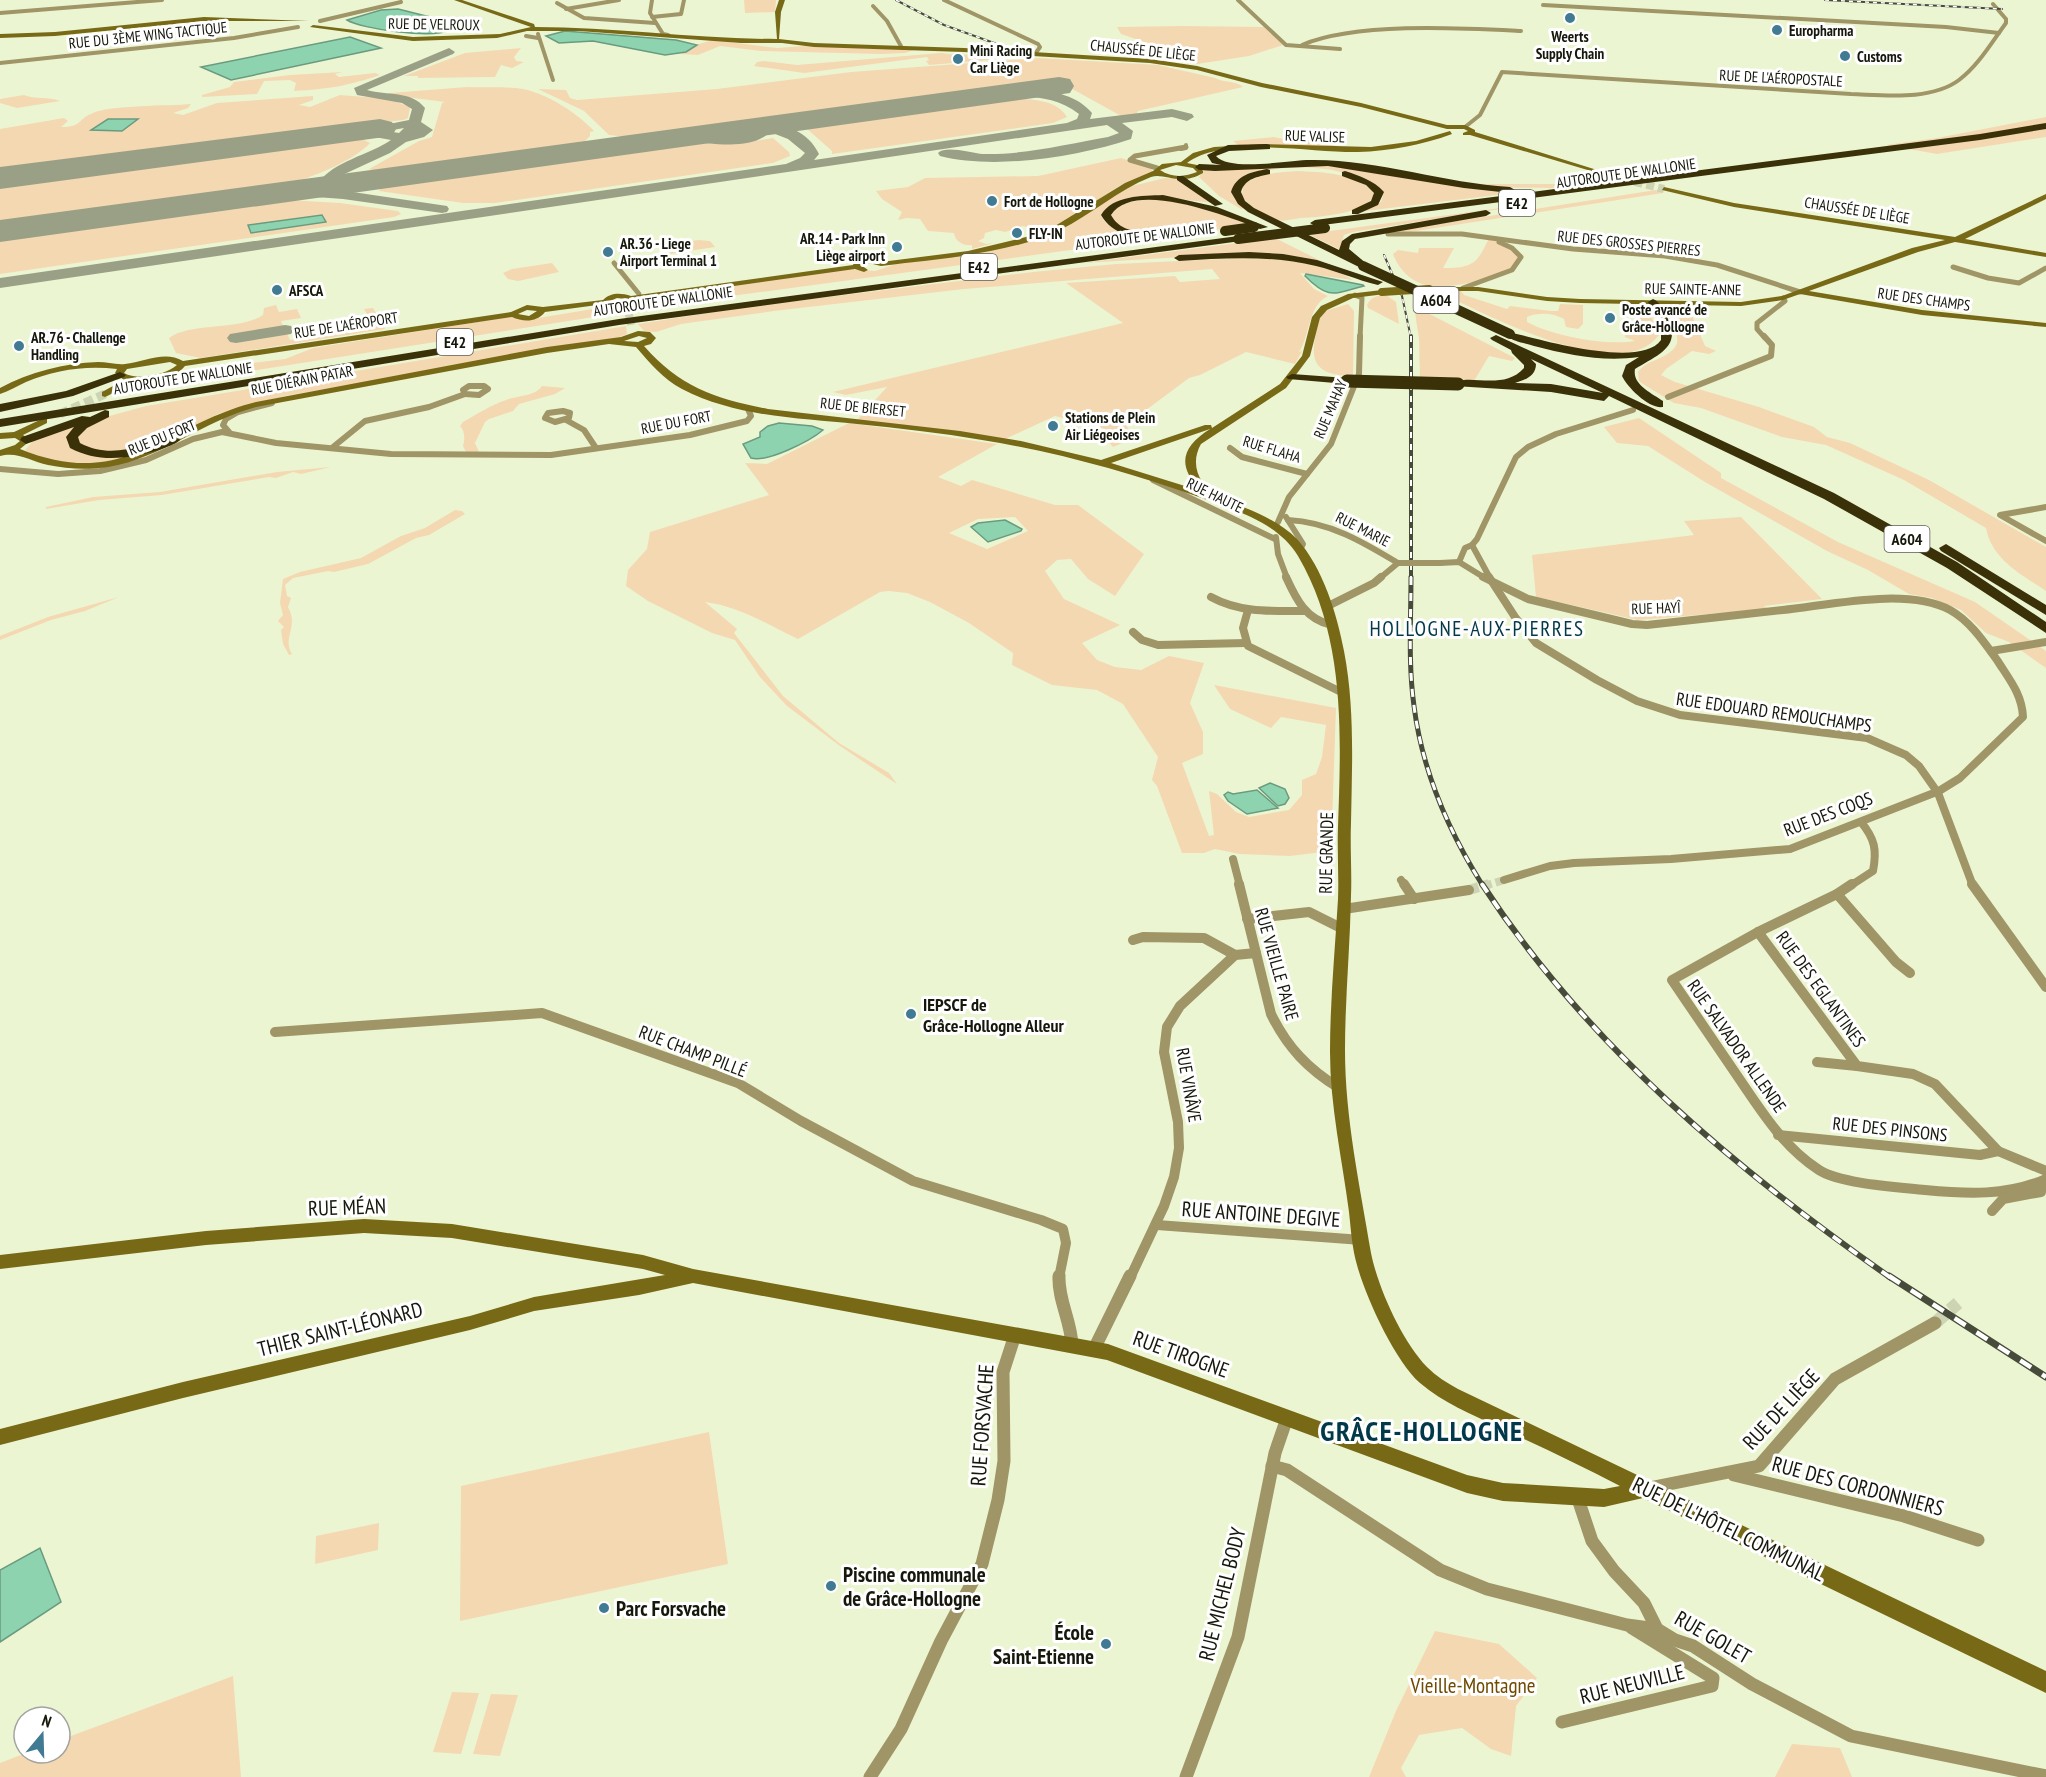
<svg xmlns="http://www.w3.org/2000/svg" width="2046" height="1777" viewBox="0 0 2046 1777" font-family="'PT Sans Narrow',sans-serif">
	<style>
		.green { fill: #f4d8b2; fill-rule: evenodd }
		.water { fill: #8ed3b0; stroke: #6a9b7f; stroke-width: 1.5 }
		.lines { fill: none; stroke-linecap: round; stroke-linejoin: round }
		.taxiway { fill: #9aa086; fill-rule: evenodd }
		.runway { fill: #9aa086; fill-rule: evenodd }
		.street-tunnel-far2 { stroke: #ccd4b4; stroke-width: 8; stroke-dasharray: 8 4; stroke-linecap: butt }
		.street-tunnel-far1 { stroke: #ccd4b4; stroke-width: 10; stroke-dasharray: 10 5; stroke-linecap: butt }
		.street-tunnel { stroke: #ccd4b4; stroke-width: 13; stroke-dasharray: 13 7; stroke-linecap: butt }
		.secondary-tunnel-far1 { stroke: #ccd4b4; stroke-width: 8; stroke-dasharray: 8 4; stroke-linecap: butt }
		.secondary-tunnel { stroke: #ccd4b4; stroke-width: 9; stroke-dasharray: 9 4.5; stroke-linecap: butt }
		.street-far5 { stroke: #9f9566; stroke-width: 4 }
		.street-far4 { stroke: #9f9566; stroke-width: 5 }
		.street-far3 { stroke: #9f9566; stroke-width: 6 }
		.street-far2 { stroke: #9f9566; stroke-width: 8 }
		.street-far1 { stroke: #9f9566; stroke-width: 10 }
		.street { stroke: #9f9566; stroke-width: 13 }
		.secondary { fill: #786916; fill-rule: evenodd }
		.highway { fill: #3a3108; fill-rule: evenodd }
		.rail-far4-casing { stroke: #474b3a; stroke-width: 2 }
		.rail-far3-casing { stroke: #474b3a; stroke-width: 4 }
		.rail-far2-casing { stroke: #474b3a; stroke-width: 5 }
		.rail-far1-casing { stroke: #474b3a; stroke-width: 6 }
		.rail-casing { stroke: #474b3a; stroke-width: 7 }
		.rail-far4 { stroke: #fff; stroke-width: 1.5; stroke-dasharray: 4; stroke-linecap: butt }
		.rail-far3 { stroke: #fff; stroke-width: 2; stroke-dasharray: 6; stroke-linecap: butt }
		.rail-far2 { stroke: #fff; stroke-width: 3; stroke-dasharray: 8; stroke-linecap: butt }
		.rail-far1 { stroke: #fff; stroke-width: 4; stroke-dasharray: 10; stroke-linecap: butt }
		.rail { stroke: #fff; stroke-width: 4.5; stroke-dasharray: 13; stroke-linecap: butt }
		.street-bridge { stroke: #9f9566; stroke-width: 6 }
		.secondary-bridge { stroke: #786916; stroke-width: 8 }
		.highway-bridge-far1 { stroke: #3a3108; stroke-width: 10 }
		.highway-bridge { stroke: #3a3108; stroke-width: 13 }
		.poi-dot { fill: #407b93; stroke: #fff; stroke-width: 2 }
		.labels { text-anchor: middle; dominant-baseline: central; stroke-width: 6; stroke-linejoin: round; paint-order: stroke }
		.far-street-label { font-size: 15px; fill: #16180c; stroke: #fff }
		.far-poi-label { font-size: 15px; font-weight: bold; fill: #16180c; stroke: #fff; text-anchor: start }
		.shield { fill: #fff; stroke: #5c5d55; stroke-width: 1.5 }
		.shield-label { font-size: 16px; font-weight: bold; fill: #16180c }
		.street-label { font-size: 18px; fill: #16180c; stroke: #fff }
		.poi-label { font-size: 18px; font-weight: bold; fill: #16180c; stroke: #fff; text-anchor: start }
		.quarter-label { font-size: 21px; letter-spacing: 1.5px; fill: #02394a; stroke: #fff }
		.near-street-label { font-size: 21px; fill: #16180c; stroke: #fff }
		.near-poi-label { font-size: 21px; font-weight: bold; fill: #16180c; stroke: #fff; text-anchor: start }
		.near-park-label { font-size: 21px; fill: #6f4a00; stroke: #fff }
		.near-district-label { font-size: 28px; font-weight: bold; letter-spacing: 1.5px; fill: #02394a; stroke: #fff }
	</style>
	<rect width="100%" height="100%" fill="#ecf5d2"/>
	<!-- green -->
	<g class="green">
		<path d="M 744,0 L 776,0 L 775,12 L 745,13 Z"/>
		<path d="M 1181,26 L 1264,27 L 1283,45 L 1249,56 L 1197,64 L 1173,60 L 1179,59 L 1150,44 L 1121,34 L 1117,27 Z"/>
		<path d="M 713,40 L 777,48 L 804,46 L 914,50 L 905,53 L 881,54 L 761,51 L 720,46 L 698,55 L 681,54 L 699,44 Z"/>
		<path d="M 521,48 L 514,57 L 516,61 L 524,62 L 512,68 L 501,65 L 495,77 L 418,78 L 418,76 L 404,76 L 465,53 Z"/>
		<path d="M 941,53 L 957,55 L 985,54 L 989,60 L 929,65 L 926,61 L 929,60 L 927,57 L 804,73 L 754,66 L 757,62 L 764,61 L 797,65 Z"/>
		<path d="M 1039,58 L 1158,65 L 1215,78 C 1223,83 1235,80 1243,87 L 1138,111 L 1136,116 L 1123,117 L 1056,80 L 627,137 L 609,135 L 584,111 L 538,89 L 566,90 L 570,98 L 577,100 L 717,89 L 851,72 Z"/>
		<path d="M 343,72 L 335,74 L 339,77 L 375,73 L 380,75 C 347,86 329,89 294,91 L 296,83 L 290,80 L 264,81 L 257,94 L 202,97 L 202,95 L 230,87 L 234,82 L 290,75 Z"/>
		<path d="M 467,87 C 485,88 504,86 523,89 C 548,94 577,113 594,131 L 590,132 L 590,136 L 585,141 L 576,144 L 377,171 L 369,169 L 419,141 L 432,137 L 442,103 L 445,102 L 390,95 L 390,93 Z"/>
		<path d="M 24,95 C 36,100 47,96 60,101 L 17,108 L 0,103 L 0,99 Z"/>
		<path d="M 340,95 L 389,99 L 410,107 L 408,118 L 403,120 L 0,171 L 0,129 L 64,118 L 68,121 L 61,127 C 83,127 77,119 93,113 C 110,105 169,106 191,104 L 188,108 L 173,113 L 183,115 L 217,103 L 313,96 L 313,100 L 299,105 L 310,107 Z"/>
		<path d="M 1017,99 C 1035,99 1058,101 1067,117 L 1053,123 L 832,154 L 832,151 L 806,128 Z"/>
		<path d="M 2046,117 L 2046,137 L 1937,154 L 1886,145 L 1937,138 Z"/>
		<path d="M 1274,137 C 1297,143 1324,136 1343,150 L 1238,145 L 1233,141 Z"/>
		<path d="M 773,138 L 789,152 L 790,156 L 773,163 L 495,203 L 463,203 L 379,191 L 381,188 L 393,185 L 696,143 L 734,144 Z"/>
		<path d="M 352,139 L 364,140 L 370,143 C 356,159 314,177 293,182 L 0,222 L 0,185 Z"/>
		<path d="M 1121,158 L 1151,168 L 1153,172 L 1119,186 L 1064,222 L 1044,232 L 1023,226 L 1005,232 L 996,230 L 985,233 L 984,238 L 978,241 L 986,244 L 994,243 L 972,249 L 972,245 C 964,246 955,242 954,233 L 928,231 L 920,219 L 907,218 L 898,220 L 902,212 L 882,199 L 876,191 L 908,187 L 925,178 L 1038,176 Z"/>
		<path d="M 1319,163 L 1498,190 L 1538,190 L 1365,211 L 1381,202 L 1383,195 L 1381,190 C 1370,185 1359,178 1347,174 C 1320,164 1260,165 1236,182 L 1232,192 L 1235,200 L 1244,208 L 1241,209 L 1219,196 L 1199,177 L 1205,169 Z"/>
		<path d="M 1298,171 C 1318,172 1365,173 1374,195 C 1367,214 1319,217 1301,218 C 1293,219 1284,222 1277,220 C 1264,217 1250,207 1242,197 L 1243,185 C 1259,173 1279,172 1298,171 Z"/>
		<path d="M 1593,173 L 1618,179 L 1551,188 L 1482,187 L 1476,184 L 1562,184 L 1573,176 Z"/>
		<path d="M 1165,178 L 1179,179 L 1214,203 L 1151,196 L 1111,204 L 1101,215 C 1108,235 1141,234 1159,238 L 636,309 L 635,305 L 646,297 L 846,269 L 875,271 L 899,263 L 1033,240 L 1124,188 Z"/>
		<path d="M 1656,190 L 1663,193 L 1403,233 L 1388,232 Z"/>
		<path d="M 1158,199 L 1193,203 L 1249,225 C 1218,229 1149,243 1121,227 C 1118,224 1114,220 1111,217 C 1115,200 1144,200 1158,199 Z"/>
		<path d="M 287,200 L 340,203 L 398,211 L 401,214 L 394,217 L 0,274 L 0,239 Z"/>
		<path d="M 1551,201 L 1353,232 L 1344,235 L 1339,249 L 1308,234 Z"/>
		<path d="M 1275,238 L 1325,263 L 1282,254 L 1250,253 L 1083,263 Z"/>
		<path d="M 1489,238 L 1511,248 L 1519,257 C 1517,261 1514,266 1511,269 C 1500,279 1445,289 1430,286 C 1412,283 1399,270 1393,254 L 1398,250 L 1418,253 L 1419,248 L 1454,248 L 1443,268 C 1473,268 1477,264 1489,238 Z"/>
		<path d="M 698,240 L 710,241 L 715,247 L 669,254 L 661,246 Z"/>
		<path d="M 1243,258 C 1279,259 1323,260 1353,280 L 1300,273 L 1314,289 L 1328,296 C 1308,305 1310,336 1299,352 L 1302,351 L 1295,364 L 1246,352 L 1200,375 L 1189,378 L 1126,425 L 1138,443 L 1125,442 L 1113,447 L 1105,438 L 1109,430 L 1055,416 L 1005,439 L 857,420 L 887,387 L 846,395 L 833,392 L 1123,323 L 1066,283 L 1175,276 L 1180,282 L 1220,279 L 1212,269 L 964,289 L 774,311 L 681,324 L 656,332 L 644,331 L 638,324 L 746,307 L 1033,272 L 1116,264 Z"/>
		<path d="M 552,263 L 559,272 L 518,281 L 508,279 L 503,273 L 512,269 Z"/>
		<path d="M 1460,290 L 1464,295 L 1507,309 L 1510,306 L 1551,311 L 1558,311 L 1560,304 L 1583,305 L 1583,324 L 1578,329 L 1566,327 L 1564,319 C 1553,313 1539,312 1527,317 L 1527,322 C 1553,336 1606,346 1635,341 L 1625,337 L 1623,329 L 1635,327 L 1637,315 L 1632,308 L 1642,309 L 1650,313 L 1659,335 C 1621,387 1489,315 1444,295 L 1441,291 Z"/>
		<path d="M 1386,295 L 1396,302 L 1399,324 L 1368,308 L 1367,305 C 1371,297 1378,295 1386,295 Z"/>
		<path d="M 1348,304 L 1354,311 L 1353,376 C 1303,376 1311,349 1322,312 Z"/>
		<path d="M 276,305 L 279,312 L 297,309 L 301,318 L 281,321 L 290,340 L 375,328 L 364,309 L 373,308 L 385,329 L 201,358 L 176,353 L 169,338 C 191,322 240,331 263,315 L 264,308 Z"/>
		<path d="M 1414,306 L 1515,358 L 1512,361 L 1489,356 L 1474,381 L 1420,378 L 1419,339 Z"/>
		<path d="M 1688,306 L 1705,346 L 1716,351 L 1709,354 L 1692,351 L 1666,369 L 1661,375 L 1675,382 L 1759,407 L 1814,427 L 1827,437 L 1850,443 L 1929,480 L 2046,547 L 2046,591 C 2021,574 1992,560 1986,528 L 1904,480 L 1826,445 L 1782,437 L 1701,408 L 1674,403 L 1643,384 L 1639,381 L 1638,372 C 1645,362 1656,361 1666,355 C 1692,339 1665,326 1668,309 L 1672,307 Z"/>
		<path d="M 605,307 L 622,309 L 619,313 L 131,390 L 126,388 L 212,368 L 285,359 L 313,348 L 509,317 L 532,319 Z"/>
		<path d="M 626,326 L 627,334 L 617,338 L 285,396 L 218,414 L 172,438 L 136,450 L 100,452 L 79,444 L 77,433 L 95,420 L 146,406 Z"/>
		<path d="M 542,386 L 565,388 L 555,394 L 519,404 L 513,411 L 489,419 L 485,422 L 475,443 L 479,452 L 466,452 L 463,446 C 465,439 465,431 460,426 L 463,422 C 477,414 491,405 506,400 C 518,395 534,397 542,386 Z"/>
		<path d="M 1639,418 L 1721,473 L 1721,478 L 1838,542 L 1975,602 L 2046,651 L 2046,668 L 2009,642 L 1986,633 L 1961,610 L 1932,598 L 1909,594 L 1868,570 L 1827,551 L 1705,482 L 1648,446 L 1617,443 L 1604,427 Z"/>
		<path d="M 849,423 L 997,444 L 938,477 L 961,486 L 972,480 L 1055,505 L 1078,505 L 1144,554 L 1115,596 L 1088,579 L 1071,559 L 1057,560 L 1045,571 L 1064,599 L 1120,625 L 1082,643 L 1097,660 L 1115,667 L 1141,670 L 1169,656 L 1204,663 L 1190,703 L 1203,732 L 1203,754 L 1182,763 L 1209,836 L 1214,835 L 1209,791 L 1217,794 L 1236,812 L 1249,817 L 1289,810 L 1302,795 L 1302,780 L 1316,774 L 1322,757 L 1326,725 L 1281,717 L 1271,728 L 1230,709 L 1214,685 L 1336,708 L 1331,851 L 1290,856 L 1240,854 L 1215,849 L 1204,853 L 1182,853 L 1157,786 L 1152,780 L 1158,757 L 1123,704 L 1097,690 L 1052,685 L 1012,665 L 1013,653 L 969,623 L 930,602 L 907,593 L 889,591 L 880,592 L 798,639 C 769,625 738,606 705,602 L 737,629 L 734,633 L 783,696 L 839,743 L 889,773 L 897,784 L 840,746 L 787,706 L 760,677 L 735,640 L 712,633 L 648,601 L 626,586 L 628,570 L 647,549 L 650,532 L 769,495 L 745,463 L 767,464 ZM 1015,517 L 1028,531 L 987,549 L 949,533 L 978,519 Z"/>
		<path d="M 81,424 L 70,445 L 120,455 L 123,459 C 93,463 51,470 25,450 L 34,440 Z"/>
		<path d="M 331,467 L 301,474 L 293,472 L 276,478 L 269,477 L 162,495 L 99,500 L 46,509 L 46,507 L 93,497 L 160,492 L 277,472 Z"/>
		<path d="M 455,510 L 462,511 L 465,514 L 429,535 L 416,538 L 368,564 L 334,572 L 328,571 L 293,578 L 285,585 L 287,596 L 291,598 L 288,607 C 299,627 282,637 292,654 L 289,655 L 283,644 L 281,630 L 284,627 L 278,621 L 283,615 L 280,603 L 283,579 L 300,572 L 361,558 L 401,536 L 425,528 Z"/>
		<path d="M 1741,517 L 1822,599 L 1764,606 L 1768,609 L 1638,620 L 1536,597 L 1532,555 L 1694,535 L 1684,521 Z"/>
		<path d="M 119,597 L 85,611 L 51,620 L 0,640 L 0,636 L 48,617 Z"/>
		<path d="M 709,1432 L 728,1564 L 460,1621 L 461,1486 Z"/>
		<path d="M 379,1523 L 378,1550 L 315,1564 L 316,1536 Z"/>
		<path d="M 1435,1631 L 1499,1644 L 1537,1678 L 1516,1706 L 1511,1756 L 1491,1749 L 1462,1728 L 1419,1735 L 1401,1768 L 1406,1777 L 1369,1777 L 1396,1711 Z"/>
		<path d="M 233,1676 L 241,1777 L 0,1777 L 0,1763 L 26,1753 L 60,1753 L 60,1740 Z"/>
		<path d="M 452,1692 L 479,1693 L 461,1754 L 433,1752 Z"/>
		<path d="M 491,1694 L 518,1695 L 500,1756 L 473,1754 Z"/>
		<path d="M 1792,1744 L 1840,1748 L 1852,1777 L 1775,1777 Z"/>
	</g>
	<!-- water -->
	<g class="water">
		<path d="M 398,9 L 430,17 L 449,30 C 433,39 361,29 347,20 L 381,10 Z"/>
		<path d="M 565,31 L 676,40 L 697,45 L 686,52 L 665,55 L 593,41 L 559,43 L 546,36 Z"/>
		<path d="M 350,37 L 381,48 L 231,80 L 201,67 Z"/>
		<path d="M 108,119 L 138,119 L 122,131 L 91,130 Z"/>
		<path d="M 322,215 L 326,222 L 251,233 L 248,225 Z"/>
		<path d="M 1306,274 L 1363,285 L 1364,286 C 1333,294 1329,300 1305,276 Z"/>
		<path d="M 779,423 L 812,426 L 823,430 C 810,441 767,463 751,458 L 743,444 L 760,437 L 760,432 L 768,426 Z"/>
		<path d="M 1005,520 L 1022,529 L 1021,531 L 988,542 L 971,527 L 978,523 Z"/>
		<path d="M 1270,783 L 1285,789 L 1289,798 L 1285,804 L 1278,806 L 1259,788 Z"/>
		<path d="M 1257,790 L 1278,808 L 1247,814 L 1228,801 L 1224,795 L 1228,792 L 1233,794 Z"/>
		<path d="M 40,1548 L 61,1602 L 0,1642 L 0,1570 Z"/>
	</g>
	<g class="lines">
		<!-- taxiway -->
		<g class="taxiway">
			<path d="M 449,48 L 455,52 L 453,54 L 367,90 C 387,96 411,90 425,108 L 421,122 L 433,130 L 424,137 L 406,142 L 390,153 L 338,177 L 332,183 L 346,191 L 447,206 L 449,209 L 447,212 L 442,213 L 343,199 L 302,196 L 253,198 L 251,195 C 260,185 307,188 322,189 L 318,183 C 334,161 369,155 391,140 L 364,135 L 362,132 L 364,129 L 409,120 L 412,109 L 402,103 L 357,95 L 354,88 ZM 404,128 L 399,133 L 387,131 Z"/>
			<path d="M 1033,89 C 1054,91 1078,96 1092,113 L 1090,119 L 1172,109 L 1192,114 L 1194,117 L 1187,121 L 1172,117 L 1122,123 L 1133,131 L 1131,139 C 1077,157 995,170 940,156 L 938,153 C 946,145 971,153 983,154 C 1025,155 1067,144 1108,137 L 1119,133 L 1107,125 L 0,288 L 0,278 L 786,164 L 800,158 L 805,153 L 788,139 L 770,132 C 749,153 708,141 681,142 L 674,138 L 684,133 C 723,126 796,106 819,154 L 814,160 L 1067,123 L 1077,119 L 1079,114 C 1047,90 1011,97 974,101 L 968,97 L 974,93 ZM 743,131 L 753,132 L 737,136 L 718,135 Z"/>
			<path d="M 285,325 L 291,326 L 294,330 L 291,334 L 236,343 L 230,342 L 227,338 L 230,334 L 236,333 Z"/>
		</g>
		<!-- runway -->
		<g class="runway">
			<path d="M 1059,77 L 1070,79 L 1074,86 L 1070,93 L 0,242 L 0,220 Z"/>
			<path d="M 380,119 L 392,122 L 396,129 L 392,136 L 0,189 L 0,167 Z"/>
		</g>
		<!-- street-tunnel-far2 -->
		<path class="street-tunnel-far2" d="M 1484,886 L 1504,880"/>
		<!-- street-tunnel-far1 -->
		<path class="street-tunnel-far1" d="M 1469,890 L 1489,884"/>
		<!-- street-tunnel -->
		<path class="street-tunnel" d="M 1935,1323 L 1958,1303"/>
		<!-- secondary-tunnel-far1 -->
		<g class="secondary-tunnel-far1">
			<path d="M 1623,179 L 1664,189"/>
			<path d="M 628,310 L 631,325"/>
		</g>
		<!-- secondary-tunnel -->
		<path class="secondary-tunnel" d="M 60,414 L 105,394"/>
		<!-- street-far5 -->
		<g class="street-far5">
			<path d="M 652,0 L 650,13 L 663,34 L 668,35"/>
			<path d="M 944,0 L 1038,44 L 1040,47 L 1035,54"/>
			<path d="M 1238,0 L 1286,45 L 1340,49"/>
			<path d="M 557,3 L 584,18 L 655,23"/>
			<path d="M 1543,5 L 1946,27 L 1999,33"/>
			<path d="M 873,6 L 887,21 L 902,48"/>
			<path d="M 566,9 L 619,0"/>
			<path d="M 0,13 L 162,0"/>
			<path d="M 652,17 L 681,14 L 684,0"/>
			<path d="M 320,21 L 401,2"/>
			<path d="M 538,34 L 553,80"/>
			<path d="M 526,36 L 538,38"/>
			<path d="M 1302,45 C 1356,22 1461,28 1521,31"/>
			<path d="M 0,63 L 234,38 L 298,27"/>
			<path d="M 1465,127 L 1480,115 L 1502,72 L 1851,94 C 1884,95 1931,101 1959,80 C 1978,66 1992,42 2006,23 L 2006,19 L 1993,4"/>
			<path d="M 1181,149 L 1186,148 L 1186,145"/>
		</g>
		<!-- street-far4 -->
		<g class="street-far4">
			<path d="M 1157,168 L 1130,160 L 1135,156 L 1186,147"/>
			<path d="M 1388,234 L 1462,234 L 1573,249 L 1665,256 L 1717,265 L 1800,292"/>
			<path d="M 614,263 L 639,294"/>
			<path d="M 1953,267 L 1988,278 L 2019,283 L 2046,268"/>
			<path d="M 1463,288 L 1512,270 L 1521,257 L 1512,248 L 1499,242"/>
			<path d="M 1355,295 L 1362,298 L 1360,338"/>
			<path d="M 1765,338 L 1757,329 L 1757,323 L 1785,301 L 1783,298"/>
		</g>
		<!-- street-far3 -->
		<g class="street-far3">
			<path d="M 469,386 L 484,386 L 488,389 L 479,395 L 465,394 L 463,390 Z"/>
			<path d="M 1668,397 L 1771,356 L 1772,345 L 1764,336"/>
			<path d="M 563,411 L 570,413 L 569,418 L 555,422 L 545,418 L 548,413 Z"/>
			<path d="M 566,420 L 584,430 L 596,448"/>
			<path d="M 229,432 L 223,425 L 226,419 L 238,412 L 272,403"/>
			<path d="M 333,447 L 365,421 L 429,407 L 465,394"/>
			<path d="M 1230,448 L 1242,457 L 1307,474"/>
			<path d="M 0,469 L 58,474 L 100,471 L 146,460 L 193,439 L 222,432 L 276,443 L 391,454 L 551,455 L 690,435 L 747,421 L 751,416 L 748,409"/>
			<path d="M 1153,480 L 1275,539"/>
			<path d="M 2046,507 L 2000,515 L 2046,541"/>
			<path d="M 1286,517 L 1303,544 L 1300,550"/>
			<path d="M 1288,520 C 1330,522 1363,542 1398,563 L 1380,578"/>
			<path d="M 1278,522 L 1289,497 L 1331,444 L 1359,374 L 1360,336"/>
			<path d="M 1276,537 L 1278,554 L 1287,578"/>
			<path d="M 1472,545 L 1490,578"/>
			<path d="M 1459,562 L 1465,548 L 1472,545 L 1477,539 L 1516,457 L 1528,447 L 1556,434 L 1633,410"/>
			<path d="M 1440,563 L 1459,562 L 1485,578"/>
		</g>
		<!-- street-far2 -->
		<g class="street-far2">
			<path d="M 1286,577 C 1296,599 1306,620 1332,625"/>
			<path d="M 1483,577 L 1528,599 L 1632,624 L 1647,625 C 1692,620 1738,615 1783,610 C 1830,605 1907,587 1950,610 C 1970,621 1984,642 1997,660 C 2009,679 2022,694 2023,717 L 1960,778 L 1939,791 L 1790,849 L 1671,859 L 1574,863 L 1550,866 L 1504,880"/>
			<path d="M 1489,577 L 1515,617 L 1536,643 L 1597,680 L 1637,701 L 1680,715 L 1867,738 L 1906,755 L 1919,766 L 1938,793 L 1973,886"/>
			<path d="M 1211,597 C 1240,613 1272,611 1305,611"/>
			<path d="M 1326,607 L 1374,583 L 1381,577"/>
			<path d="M 1248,610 L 1243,628 L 1248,646 L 1345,694"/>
			<path d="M 1133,632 L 1142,640 L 1158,645 L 1246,643"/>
			<path d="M 1991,651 L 2046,642"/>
			<path d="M 1233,859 L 1240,886"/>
			<path d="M 1401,880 L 1405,886"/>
			<path d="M 1850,886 L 1873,871 C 1877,850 1875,839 1861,822"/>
		</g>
		<!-- street-far1 -->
		<g class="street-far1">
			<path d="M 1239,884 L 1271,1014 C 1287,1047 1308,1069 1339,1088"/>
			<path d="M 1404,884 L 1414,899"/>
			<path d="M 1852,884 L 1837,894 L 1758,932 L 1672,980 C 1693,1011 1715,1043 1736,1074 C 1760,1109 1782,1146 1819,1170 C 1841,1184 1898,1187 1925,1190 C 1967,1194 2007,1196 2046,1179"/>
			<path d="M 1972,884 L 2046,987"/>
			<path d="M 1837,894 L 1896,962 L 1910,973"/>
			<path d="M 1344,909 L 1469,890"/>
			<path d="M 1247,919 L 1309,912 L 1341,928"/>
			<path d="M 1758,932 L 1857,1066 L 1913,1074 L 1935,1084 L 1998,1151 L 2046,1171"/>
			<path d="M 1133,940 L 1143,937 L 1204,938 L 1235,955"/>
			<path d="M 275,1032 L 542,1013 L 738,1083 L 801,1121 L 913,1181 L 1041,1220 L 1063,1229 L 1066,1243 L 1059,1278"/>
			<path d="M 1817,1062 L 1857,1066"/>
			<path d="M 1778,1135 L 1980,1155 L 1998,1151"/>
			<path d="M 1992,1211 L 2003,1199 L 2041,1192 L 2041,1182"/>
			<path d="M 1157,1225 L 1362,1240"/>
			<path d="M 1130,1278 L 1164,1206 L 1174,1177 L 1179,1148 L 1178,1122 L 1164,1052 L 1167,1027 L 1180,1006 L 1235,955 L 1256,953"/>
		</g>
		<!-- street -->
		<g class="street">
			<path d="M 1059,1276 C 1058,1300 1071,1321 1072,1345"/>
			<path d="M 1094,1349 L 1130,1276"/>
			<path d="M 1272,1466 L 1287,1470 L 1440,1570 L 1487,1589 L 1627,1625 L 1657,1629 L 1675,1640 L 1693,1646 L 1752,1684 L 1851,1736 L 2046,1776"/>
			<path d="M 1734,1475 L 1904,1516 L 1978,1540"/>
			<path d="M 1649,1488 L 1759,1466 L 1835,1379 L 1935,1323"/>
			<path d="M 1577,1496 L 1592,1541 L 1614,1571 L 1644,1603 L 1657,1629"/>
			<path d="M 1562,1722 L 1712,1686 L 1713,1678 L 1632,1628"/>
			<path d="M 870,1777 L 901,1729 L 941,1641 L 982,1564 L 998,1500 L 1004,1461 L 1003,1372 L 1015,1335"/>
			<path d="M 1186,1777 L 1238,1637 L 1275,1453 L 1287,1418"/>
		</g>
		<!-- secondary -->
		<g class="secondary">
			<path d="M 454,0 L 462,0 L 534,24 L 535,27 C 616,27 696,39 777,39 L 775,12 L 779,0 L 785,0 L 781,12 L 779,39 L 814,43 L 964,48 L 1150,59 L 1197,66 L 1262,83 L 1361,103 L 1447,125 L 1465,125 L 1475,130 L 1475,132 L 1626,179 L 1621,180 L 1470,135 L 1463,135 L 1463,133 L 1468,131 L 1464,129 L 1447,129 L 1361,107 L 1261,87 L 1197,70 L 1150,63 L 964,52 L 814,47 L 782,43 L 741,43 L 579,31 L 527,31 L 497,38 L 413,41 L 310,27 L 313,25 L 413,37 L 500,34 L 531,27 Z"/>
			<path d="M 204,17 L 309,21 L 204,21 L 55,36 L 0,38 L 0,34 L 55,32 Z"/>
			<path d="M 1450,131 L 1452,134 C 1422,145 1390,151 1358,152 C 1312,153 1224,135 1187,163 L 1197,165 L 1203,171 L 1203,173 C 1180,187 1164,172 1151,177 C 1118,190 1092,214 1060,230 C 1009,254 937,259 881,266 L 869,263 L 861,265 L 868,270 L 864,272 L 855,269 L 635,300 L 635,304 L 619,308 L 605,304 L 545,312 C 536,323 523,322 512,317 L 185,366 C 172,382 152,377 135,381 C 125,384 115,393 105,397 L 102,396 L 102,392 L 124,380 L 115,373 L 117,369 C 86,365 54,370 26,382 C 17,386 9,391 0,394 L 0,388 C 30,372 64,363 98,362 C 107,362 116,365 125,364 C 144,362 165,350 183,361 L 511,312 L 527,305 L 543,307 L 603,300 C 611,292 621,293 631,296 L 853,265 L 855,261 L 869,259 L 881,262 L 968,251 L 1026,237 L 1055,226 L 1125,183 L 1153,171 L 1162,164 L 1181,162 L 1193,153 L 1214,147 L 1265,144 L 1371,147 L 1416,141 ZM 1176,165 L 1193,168 L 1197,172 C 1185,177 1172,178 1160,170 ZM 617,298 L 626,299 L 628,301 L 619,303 L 610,301 ZM 527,310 L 537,311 L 529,316 L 518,314 ZM 170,362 L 177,365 C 165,375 138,381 124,373 L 127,369 Z"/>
			<path d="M 1664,187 L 1734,203 L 1955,237 L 2046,194 L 2046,199 L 1965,239 L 2046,253 L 2046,257 L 1955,242 L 1918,252 L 1809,291 L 1922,310 L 2046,323 L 2046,327 L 1922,315 L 1800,294 L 1783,300 L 1741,306 L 1580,303 L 1547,301 L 1478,291 L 1429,291 L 1425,289 L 1429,287 L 1478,287 L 1547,297 L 1580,299 L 1741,302 L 1782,296 L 1912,248 L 1945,240 L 1734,207 L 1662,190 Z"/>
			<path d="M 1382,290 L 1385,290 L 1385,294 L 1353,298 L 1327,310 L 1320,318 L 1310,356 L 1286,388 L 1201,444 C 1189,465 1200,485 1217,497 C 1223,501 1232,502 1238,505 C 1259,513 1281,523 1297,539 C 1323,568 1337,614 1344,651 C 1355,708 1352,766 1351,823 C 1350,848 1352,872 1351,896 C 1350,948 1345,999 1345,1050 C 1345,1118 1360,1186 1371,1253 C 1378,1288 1402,1341 1427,1367 C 1436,1376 1447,1383 1458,1389 L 2046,1671 L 2046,1693 L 1643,1498 L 1604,1507 L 1503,1501 L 1467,1493 L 1107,1360 L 693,1283 L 639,1295 L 534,1311 L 470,1330 L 183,1398 L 0,1445 L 0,1429 L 183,1382 L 470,1316 L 534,1297 L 665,1275 L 643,1269 L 452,1238 L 364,1233 L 206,1245 L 0,1269 L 0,1255 L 206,1231 L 364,1219 L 452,1224 L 643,1255 L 693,1269 L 1108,1344 L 1467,1475 L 1503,1483 L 1604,1489 L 1620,1486 C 1580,1465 1539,1446 1498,1427 C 1472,1414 1443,1403 1420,1383 C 1395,1361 1366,1298 1357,1265 C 1352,1248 1351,1230 1349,1212 C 1342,1158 1330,1106 1330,1052 C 1330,1001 1335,950 1338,899 C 1339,875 1337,851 1338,827 C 1341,735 1346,638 1298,556 C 1278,522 1234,510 1199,497 C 1128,472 1056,452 982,440 C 941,433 899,428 857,424 C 799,418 736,417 682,389 C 663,379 650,363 636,347 L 609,344 L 547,353 L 256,407 C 203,421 162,458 108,467 C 88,470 67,469 48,465 C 31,461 17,451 0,456 L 0,450 L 15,445 L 20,441 L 15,438 L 0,439 L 0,433 L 14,432 L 44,418 L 47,419 L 47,423 L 23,435 L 31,440 L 20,449 C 125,492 164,425 256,402 L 547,347 L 621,337 L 638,331 L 650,332 L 656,338 L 651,344 L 644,346 C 680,387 716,399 768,409 L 960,431 L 1021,441 L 1101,460 L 1205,425 L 1211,425 L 1212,428 L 1280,384 L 1302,356 L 1312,317 L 1321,306 L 1348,294 ZM 639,336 L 647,338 L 638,342 L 624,341 ZM 1210,429 C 1182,447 1176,465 1201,491 L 1111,463 Z"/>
		</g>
		<!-- highway -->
		<g class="highway">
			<path d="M 2046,123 L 2046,129 L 1980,140 L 1315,226 L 1310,223 L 1315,220 L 1980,134 Z"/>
			<path d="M 1267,144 L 1270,145 L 1270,149 L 1229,151 L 1216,156 C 1230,172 1288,160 1310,160 C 1377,159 1443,183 1510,187 L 1515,190 L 1510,193 L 1464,188 L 1328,166 L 1215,171 L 1199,170 L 1195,167 L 1199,164 L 1221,165 L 1212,163 L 1207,155 L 1228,145 Z"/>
			<path d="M 1267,169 L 1270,170 L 1270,174 C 1258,177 1245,178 1241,192 L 1245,201 L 1254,208 L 1339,250 L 1342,241 L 1352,234 L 1486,210 L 1491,213 L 1486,216 L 1355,239 L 1350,244 L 1349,249 L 1367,264 L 1368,266 L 1363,269 L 1248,212 L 1238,204 L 1231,192 C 1236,175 1252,172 1267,169 Z"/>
			<path d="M 1345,171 C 1360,176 1373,180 1384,192 L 1378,205 L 1358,214 L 1352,214 L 1352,210 L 1371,201 L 1374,193 L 1366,185 L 1342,176 L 1342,172 Z"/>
			<path d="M 1177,176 L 1183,176 L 1223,204 L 1215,206 L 1177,180 Z"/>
			<path d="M 1163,195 L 1217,207 L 1268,227 L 1260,229 C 1228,217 1135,179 1111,215 C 1128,246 1177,223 1194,235 L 1189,238 C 1160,239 1117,244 1101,215 C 1113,195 1142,196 1163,195 Z"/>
			<path d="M 1238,236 L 1243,239 L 1241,241 L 619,325 L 0,427 L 0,419 L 619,319 Z"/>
			<path d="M 1249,252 L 1283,254 L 1317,260 L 1383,282 L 1378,285 C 1357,280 1337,271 1316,266 C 1271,255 1225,258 1179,261 L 1174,258 L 1179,255 Z"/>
			<path d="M 1653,299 C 1660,302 1663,310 1667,317 C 1683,347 1657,355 1635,369 C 1632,385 1652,393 1663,401 L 1663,407 C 1649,409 1628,388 1622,376 L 1626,365 L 1639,357 C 1603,362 1569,355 1534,346 C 1525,343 1514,342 1507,336 L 1513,333 C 1542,340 1641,369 1661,340 L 1661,326 L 1648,302 Z"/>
			<path d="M 1496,335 L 1834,493 L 1957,562 L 2046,622 L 2046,633 L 1947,568 L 1824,499 L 1609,396 L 1604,401 L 1551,392 L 1454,386 L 1452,384 C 1467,372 1503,392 1524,368 L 1524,365 L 1512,353 L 1511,350 L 1492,340 L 1490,338 ZM 1531,359 L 1603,393 L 1551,384 L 1515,383 C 1525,380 1536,376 1536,364 Z"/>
			<path d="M 120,372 L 126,375 L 124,377 L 73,396 L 0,412 L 0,404 L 66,391 Z"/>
			<path d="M 1292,374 L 1347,378 L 1353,381 L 1347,384 L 1288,379 L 1286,377 Z"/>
			<path d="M 105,410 L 109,411 L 109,417 L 87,428 L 78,437 L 80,443 C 112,460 142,445 174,436 L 180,440 C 175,445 166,447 159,450 C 128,459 98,463 70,448 L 66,437 L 74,427 L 26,444 L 20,440 L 22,437 L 82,416 L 90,417 Z"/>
			<path d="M 1946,544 L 2046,605 L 2046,615 L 1941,551 L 1939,548 Z"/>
		</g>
		<!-- rail-far4 casing -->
		<g class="rail-far4-casing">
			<g id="rail-far4">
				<path d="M 896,0 L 944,25 L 1008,48"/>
				<path d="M 1825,0 L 2002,9"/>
				<path d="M 1384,255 L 1402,296 L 1411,338"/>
			</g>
		</g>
		<!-- rail-far3 casing -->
		<g class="rail-far3-casing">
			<path id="rail-far3" d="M 1411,336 L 1411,578"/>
		</g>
		<!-- rail-far2 casing -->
		<g class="rail-far2-casing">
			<path id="rail-far2" d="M 1411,577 C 1411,620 1408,663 1414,706 C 1422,770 1449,832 1483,886"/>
		</g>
		<!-- rail-far1 casing -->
		<g class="rail-far1-casing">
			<path id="rail-far1" d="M 1482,884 C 1587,1045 1735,1169 1891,1278"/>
		</g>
		<!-- rail casing -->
		<g class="rail-casing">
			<path id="rail" d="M 1889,1276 L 2046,1377"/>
		</g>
		<!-- rail-far4 -->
		<use href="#rail-far4" class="rail-far4"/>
		<!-- rail-far3 -->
		<use href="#rail-far3" class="rail-far3"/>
		<!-- rail-far2 -->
		<use href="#rail-far2" class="rail-far2"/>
		<!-- rail-far1 -->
		<use href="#rail-far1" class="rail-far1"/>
		<!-- rail -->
		<use href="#rail" class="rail"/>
		<!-- street-bridge -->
		<path class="street-bridge" d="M 1398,563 L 1440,563"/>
		<!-- secondary-bridge -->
		<path class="secondary-bridge" d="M 1382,292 L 1429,289"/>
		<!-- highway-bridge-far1 -->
		<g class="highway-bridge-far1">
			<path d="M 1225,231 L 1254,227"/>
			<path d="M 1238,239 L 1325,228"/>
			<path d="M 1363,266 L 1510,334"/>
		</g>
		<!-- highway-bridge -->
		<path class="highway-bridge" d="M 1347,381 L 1458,384"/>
	</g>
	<!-- markers -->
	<g class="poi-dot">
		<circle cx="1570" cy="18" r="6"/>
		<circle cx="1777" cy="30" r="6"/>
		<circle cx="1845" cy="56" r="6"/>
		<circle cx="958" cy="59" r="6"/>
		<circle cx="992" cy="201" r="6"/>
		<circle cx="1017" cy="233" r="6"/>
		<circle cx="897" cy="247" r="6"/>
		<circle cx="608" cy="252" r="6"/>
		<circle cx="277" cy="290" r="6"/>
		<circle cx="1610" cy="318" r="6"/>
		<circle cx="19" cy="346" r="6"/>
		<circle cx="1053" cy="426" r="6"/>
		<circle cx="911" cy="1014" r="6"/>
		<circle cx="831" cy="1586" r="6"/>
		<circle cx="604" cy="1608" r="6"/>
		<circle cx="1106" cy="1644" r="6"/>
	</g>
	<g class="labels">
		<!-- far-street labels -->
		<g class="far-street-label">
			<text transform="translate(434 24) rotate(1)">RUE DE VELROUX</text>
			<text transform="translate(148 35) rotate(-6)">RUE DU 3ÈME WING TACTIQUE</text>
			<text transform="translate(1143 50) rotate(6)">CHAUSSÉE DE LIÈGE</text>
			<text transform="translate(1781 78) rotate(3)">RUE DE L'AÉROPOSTALE</text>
			<text transform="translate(1315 136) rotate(2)">RUE VALISE</text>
			<text transform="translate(1626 173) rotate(-8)">AUTOROUTE DE WALLONIE</text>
			<text transform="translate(1857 210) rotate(9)">CHAUSSÉE DE LIÈGE</text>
			<text transform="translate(1145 236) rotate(-7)">AUTOROUTE DE WALLONIE</text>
			<text transform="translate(1629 243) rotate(6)">RUE DES GROSSES PIERRES</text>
			<text transform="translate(1693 289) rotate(1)">RUE SAINTE-ANNE</text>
			<text transform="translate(1924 299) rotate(8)">RUE DES CHAMPS</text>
			<text transform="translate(663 301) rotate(-8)">AUTOROUTE DE WALLONIE</text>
			<text transform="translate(346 325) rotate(-9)">RUE DE L'AÉROPORT</text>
			<text transform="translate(183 378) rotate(-9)">AUTOROUTE DE WALLONIE</text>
			<text transform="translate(302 380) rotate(-11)">RUE DIÉRAIN PATAR</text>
			<text transform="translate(863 407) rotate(6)">RUE DE BIERSET</text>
			<text transform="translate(1330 409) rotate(-67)">RUE MAHAY</text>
			<text transform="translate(676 422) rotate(-11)">RUE DU FORT</text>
			<text transform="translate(162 437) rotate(-22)">RUE DU FORT</text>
			<text transform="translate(1272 449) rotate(17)">RUE FLAHA</text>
			<text transform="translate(1215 495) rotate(26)">RUE HAUTE</text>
			<text transform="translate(1363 529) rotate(27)">RUE MARIE</text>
			<text transform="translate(1656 608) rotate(-2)">RUE HAYÎ</text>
		</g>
		<!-- far-poi labels -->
		<g class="far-poi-label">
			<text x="1789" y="30">Europharma</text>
			<text x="1570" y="36" text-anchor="middle">Weerts<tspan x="1570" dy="17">Supply Chain</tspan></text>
			<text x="970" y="50">Mini Racing<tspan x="970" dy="17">Car Liège</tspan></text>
			<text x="1857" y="56">Customs</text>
			<text x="1004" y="201">Fort de Hollogne</text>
			<text x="1029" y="233">FLY-IN</text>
			<text x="885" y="238" text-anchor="end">AR.14 - Park Inn<tspan x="885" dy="17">Liège airport</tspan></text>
			<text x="620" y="243">AR.36 - Liege<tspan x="620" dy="17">Airport Terminal 1</tspan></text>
			<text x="289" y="290">AFSCA</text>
			<text x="1622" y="309">Poste avancé de<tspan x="1622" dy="17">Grâce-Hollogne</tspan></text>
			<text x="31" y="337">AR.76 - Challenge<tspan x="31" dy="17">Handling</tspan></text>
			<text x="1065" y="417">Stations de Plein<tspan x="1065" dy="17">Air Liégeoises</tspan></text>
		</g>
		<!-- shield labels -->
		<g class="shield">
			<rect x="1499" y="190" width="36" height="26" rx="4.5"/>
			<rect x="961" y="254" width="36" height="26" rx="4.5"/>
			<rect x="1413.5" y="287" width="45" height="26" rx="4.5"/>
			<rect x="437" y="329" width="36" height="26" rx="4.5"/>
			<rect x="1884.5" y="526" width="45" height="26" rx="4.5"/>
		</g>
		<g class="shield-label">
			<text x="1517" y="203">E42</text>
			<text x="979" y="267">E42</text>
			<text x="1436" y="300">A604</text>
			<text x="455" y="342">E42</text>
			<text x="1907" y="539">A604</text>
		</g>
		<!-- street labels -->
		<g class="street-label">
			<text transform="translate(1774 712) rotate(8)">RUE EDOUARD REMOUCHAMPS</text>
			<text transform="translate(1828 814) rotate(-21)">RUE DES COQS</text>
			<text transform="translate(1326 853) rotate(-89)">RUE GRANDE</text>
			<text transform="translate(1277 964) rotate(74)">RUE VIEILLE PAIRE</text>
			<text transform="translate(1821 989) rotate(54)">RUE DES EGLANTINES</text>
			<text transform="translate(1737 1046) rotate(55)">RUE SALVADOR ALLENDE</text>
			<text transform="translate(693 1051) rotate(21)">RUE CHAMP PILLÉ</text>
			<text transform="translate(1189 1085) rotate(80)">RUE VINÂVE</text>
			<text transform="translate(1890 1129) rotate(6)">RUE DES PINSONS</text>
		</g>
		<!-- poi labels -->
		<g class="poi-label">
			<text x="923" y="1004">IEPSCF de<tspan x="923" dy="21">Grâce-Hollogne Alleur</tspan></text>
		</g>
		<!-- quarter labels -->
		<g class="quarter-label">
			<text x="1477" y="628">HOLLOGNE-AUX-PIERRES</text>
		</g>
		<!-- near-street labels -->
		<g class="near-street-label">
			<text transform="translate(347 1207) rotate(-2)">RUE MÉAN</text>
			<text transform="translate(1261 1214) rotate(4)">RUE ANTOINE DEGIVE</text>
			<text transform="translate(340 1329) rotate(-14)">THIER SAINT-LÉONARD</text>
			<text transform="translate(1181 1354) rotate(20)">RUE TIROGNE</text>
			<text transform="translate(1781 1409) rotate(-47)">RUE DE LIÈGE</text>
			<text transform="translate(982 1425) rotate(-86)">RUE FORSVACHE</text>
			<text transform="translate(1858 1486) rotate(15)">RUE DES CORDONNIERS</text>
			<text transform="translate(1729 1529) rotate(26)">RUE DE L'HÔTEL COMMUNAL</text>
			<text transform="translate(1222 1594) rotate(-76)">RUE MICHEL BODY</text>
			<text transform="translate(1713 1637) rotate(30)">RUE GOLET</text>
			<text transform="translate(1632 1684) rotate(-14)">RUE NEUVILLE</text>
		</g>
		<!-- near-poi labels -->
		<g class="near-poi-label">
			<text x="843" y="1574">Piscine communale<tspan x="843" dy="24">de Grâce-Hollogne</tspan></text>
			<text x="616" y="1608">Parc Forsvache</text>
			<text x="1094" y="1632" text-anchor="end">École<tspan x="1094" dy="24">Saint-Etienne</tspan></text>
		</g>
		<!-- near-park labels -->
		<g class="near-park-label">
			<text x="1473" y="1685">Vieille-Montagne</text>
		</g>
		<!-- near-district labels -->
		<g class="near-district-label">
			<text x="1422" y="1430">GRÂCE-HOLLOGNE</text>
		</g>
	</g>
	<!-- north arrow -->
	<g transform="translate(42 1735) rotate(19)"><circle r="28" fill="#ffffff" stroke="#a2a39e" stroke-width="1.5"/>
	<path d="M0-4.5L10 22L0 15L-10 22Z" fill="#407b93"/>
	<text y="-9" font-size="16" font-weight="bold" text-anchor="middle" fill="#16180c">N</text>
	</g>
</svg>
